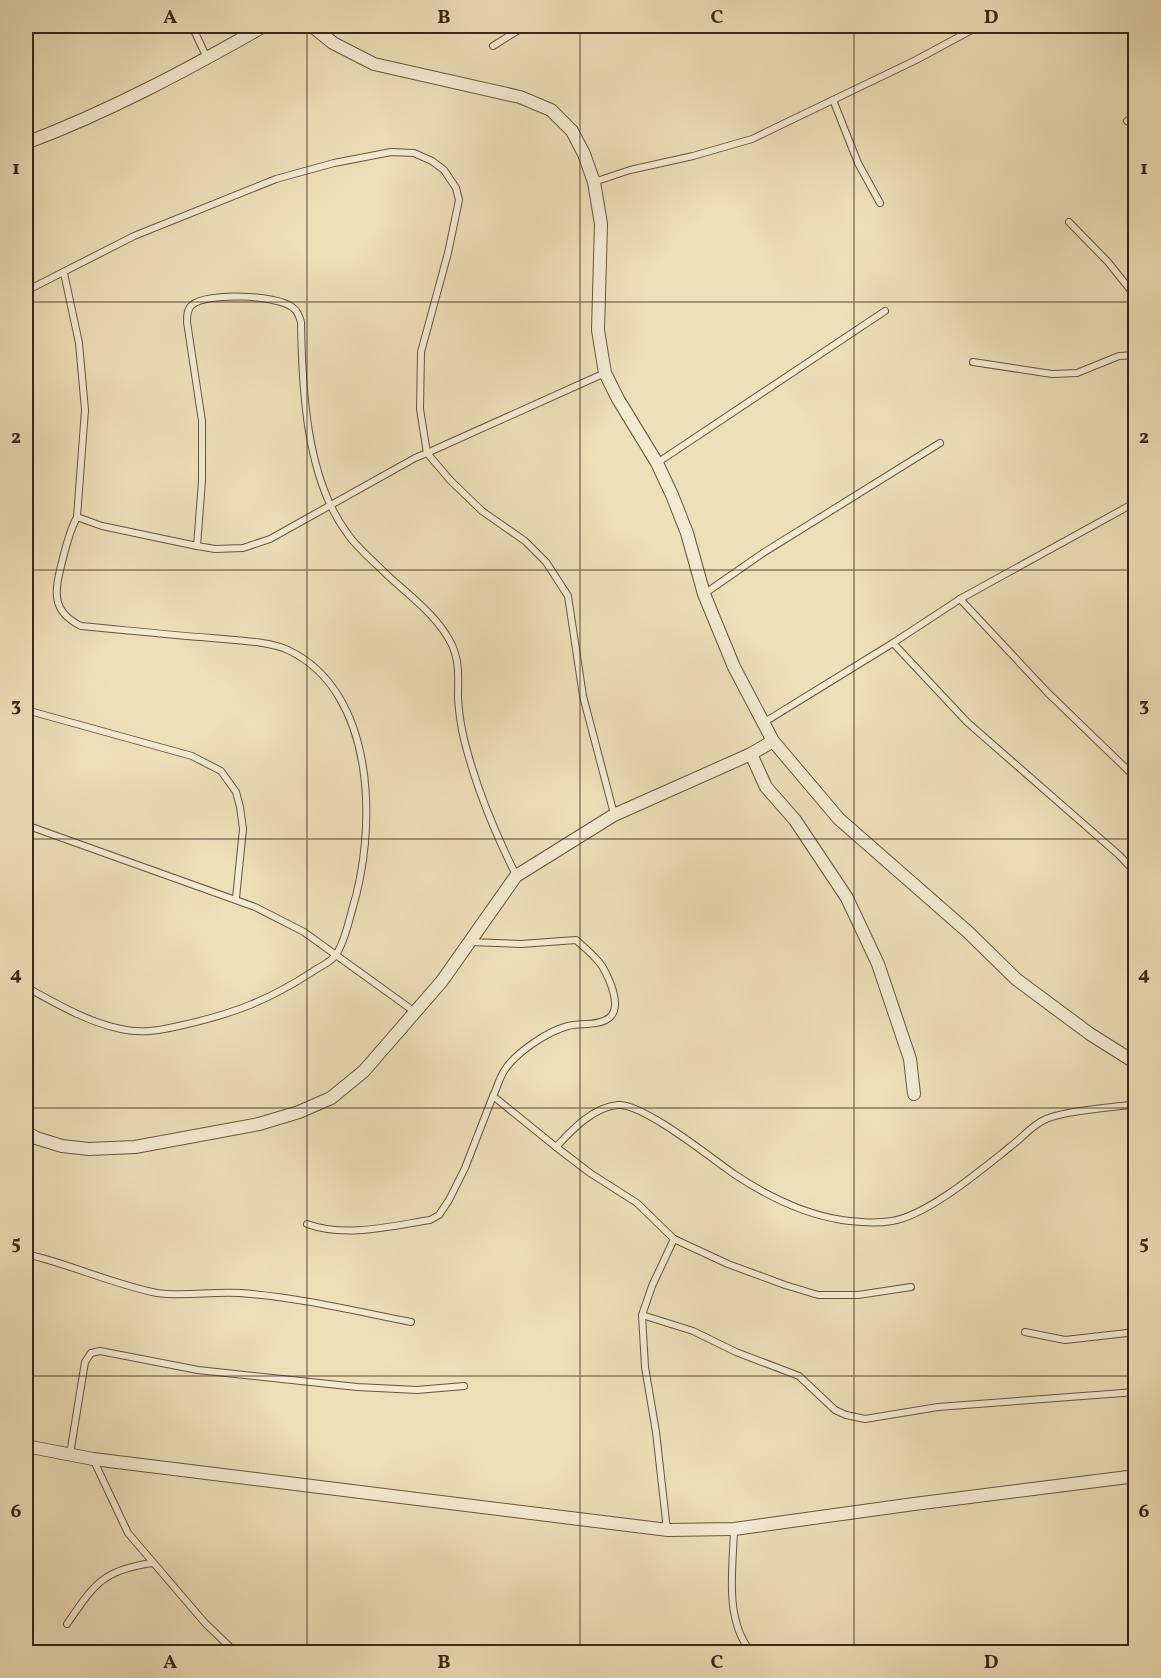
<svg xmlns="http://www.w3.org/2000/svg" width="1161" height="1678" viewBox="0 0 1161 1678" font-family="Vollkorn,serif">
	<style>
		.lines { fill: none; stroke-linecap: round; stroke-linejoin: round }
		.service-casing { stroke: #655542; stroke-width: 8 }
		.minor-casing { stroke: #655542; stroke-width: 14 }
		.service { stroke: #f3ead1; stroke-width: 6 }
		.minor { stroke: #f3ead1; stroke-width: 12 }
		.grid { fill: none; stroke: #38271a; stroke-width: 1.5; stroke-opacity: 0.55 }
		.neatline { fill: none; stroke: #38271a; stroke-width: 2 }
		.grid-label { font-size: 20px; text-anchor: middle; font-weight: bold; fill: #38271a }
	</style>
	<rect width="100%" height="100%" fill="#eddfb8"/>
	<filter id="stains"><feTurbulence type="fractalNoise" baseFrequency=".00333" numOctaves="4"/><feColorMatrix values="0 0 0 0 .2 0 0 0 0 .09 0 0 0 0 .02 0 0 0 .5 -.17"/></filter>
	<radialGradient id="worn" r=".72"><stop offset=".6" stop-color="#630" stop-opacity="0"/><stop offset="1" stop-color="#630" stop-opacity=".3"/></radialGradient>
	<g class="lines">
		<!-- service casing -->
		<g class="service-casing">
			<g id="service">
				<path d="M 192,26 L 207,58"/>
				<path d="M 493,46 L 525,26"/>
				<path d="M 833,100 L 858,163 L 880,203"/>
				<path d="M 1127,121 L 1136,115"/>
				<path d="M 594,182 L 630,170 L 693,156 L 752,139 L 916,60 L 979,26"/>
				<path d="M 1069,222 L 1108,262 L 1136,297"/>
				<path d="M 26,291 L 134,236 L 276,179 L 334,163 L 391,152 L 414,153 L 432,161 L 444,170 L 456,188 L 459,200 L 448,253 L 421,352 L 420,409 L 427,453 L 415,458 L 270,539 L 243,548 L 215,549 L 197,546"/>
				<path d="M 973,362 L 1052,374 L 1077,373 L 1119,356 L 1136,355"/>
				<path d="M 605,373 L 427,453 L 450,480 L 482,511 L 525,541 L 546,562 L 568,596 L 583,696 L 614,814"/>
				<path d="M 657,463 L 885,311"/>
				<path d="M 77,517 L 102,526 L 197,546 L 202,481 L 202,421 L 187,322 C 187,316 187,309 192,305 C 207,292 276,295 292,307 C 298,311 299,316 301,322 C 302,388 306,478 347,533 C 355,545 367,556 378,566 C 403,592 436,612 452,645 C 460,663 458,680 458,699 C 459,712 461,727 464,739 C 475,784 496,835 516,875"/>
				<path d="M 704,594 L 763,553 L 940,443"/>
				<path d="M 960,599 L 1048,693 L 1136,778"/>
				<path d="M 893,643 L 967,722 L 1119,855 L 1136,873"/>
				<path d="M 26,710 L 192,756 L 221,771 L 236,792 L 240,807 L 243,829 L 236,898"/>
				<path d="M 763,723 L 893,643 L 960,599 L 1136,502"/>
				<path d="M 26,825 L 255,907 L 304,932 L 415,1012"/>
				<path d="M 470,942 L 521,944 L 576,940 C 585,948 595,956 602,966 C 609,978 623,1007 609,1018 C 599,1026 580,1023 568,1026 C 548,1031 515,1053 504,1071 C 499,1079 497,1088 493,1096 L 556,1147 C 572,1130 593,1107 618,1105 C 643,1103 711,1158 734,1174 C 767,1196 803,1214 842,1220 C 858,1222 875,1224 892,1221 C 928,1215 981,1170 1010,1147 C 1022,1138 1032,1125 1046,1119 C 1068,1110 1111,1108 1136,1104"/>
				<path d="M 26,987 C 55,1003 87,1022 121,1029 C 142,1034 162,1030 183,1025 C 233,1014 269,1000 312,972 C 319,967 329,963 334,957 C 342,949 349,922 352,910 C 377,830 377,692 288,650 C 270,641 232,640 212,638 C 168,635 125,630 81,626 C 50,611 55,590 62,562 C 66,546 69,532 77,517 L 85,410 L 79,343 L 64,273"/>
				<path d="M 556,1147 L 590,1173 L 637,1203 L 674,1239 L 652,1286 L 642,1315 L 645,1367 L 656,1432 L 667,1530"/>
				<path d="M 307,1224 C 346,1238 391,1226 430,1220 L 439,1215 L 449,1200 L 465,1168 L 493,1096"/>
				<path d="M 674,1239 L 728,1264 L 785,1285 L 818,1295 L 858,1295 L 911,1287"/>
				<path d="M 26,1254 C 70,1264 112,1284 157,1293 C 184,1297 213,1291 240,1293 C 297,1297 355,1311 411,1322"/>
				<path d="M 642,1315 L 693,1331 L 736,1352 L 799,1376 L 835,1410 L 846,1415 L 865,1419 L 938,1407 L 1136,1392"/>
				<path d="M 1025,1332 L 1065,1340 L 1136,1332"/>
				<path d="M 70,1454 L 85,1362 L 91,1353 L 100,1351 L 198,1370 L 357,1387 L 417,1390 L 464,1386"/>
				<path d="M 93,1459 L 128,1533 L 205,1623 L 230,1647"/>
				<path d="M 734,1529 C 733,1569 724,1619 751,1652"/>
				<path d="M 67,1624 C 94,1585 102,1570 152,1563"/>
			</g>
		</g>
		<!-- minor casing -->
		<g class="minor-casing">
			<g id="minor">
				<path d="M 312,26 L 333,43 L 374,64 L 520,97 L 551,110 L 572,131 L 584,154 L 594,182 L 601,224 L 598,330 L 605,373 L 618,399 L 657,463 L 672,495 L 687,533 L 704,594 L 734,667 L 773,741 L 839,819 L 968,932 L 1016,979 L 1090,1034 L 1136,1063"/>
				<path d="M 26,143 C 108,112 187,70 264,26"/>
				<path d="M 751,754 L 766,787 L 795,820 L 847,898 L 878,964 L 910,1059 L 914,1094"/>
				<path d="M 26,1132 L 36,1138 L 62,1146 L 89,1149 L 135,1147 L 259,1124 L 299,1112 L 331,1098 L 364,1071 L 442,981 L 516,876 L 614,815 L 751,754 L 773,741"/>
				<path d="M 26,1446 L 93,1459 L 668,1530 L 734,1529 L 914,1504 L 1136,1476"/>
			</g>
		</g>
		<!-- service -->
		<use href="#service" class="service"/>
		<!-- minor -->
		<use href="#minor" class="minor"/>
	</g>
	<!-- grid -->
	<path class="grid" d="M 307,26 L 307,1652M 580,26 L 580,1652M 854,26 L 854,1652M 26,302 L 1136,302M 26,570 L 1136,570M 26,839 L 1136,839M 26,1108 L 1136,1108M 26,1376 L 1136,1376"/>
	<!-- margin -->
	<rect width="1161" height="1678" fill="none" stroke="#eddfb8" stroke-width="66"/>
	<rect x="33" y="33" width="1095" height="1612" class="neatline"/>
	<g class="grid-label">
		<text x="170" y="23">A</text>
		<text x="444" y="23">B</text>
		<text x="717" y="23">C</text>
		<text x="991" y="23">D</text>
		<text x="16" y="174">1</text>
		<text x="1144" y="174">1</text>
		<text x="16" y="443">2</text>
		<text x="1144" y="443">2</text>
		<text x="16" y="711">3</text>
		<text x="1144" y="711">3</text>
		<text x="16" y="980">4</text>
		<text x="1144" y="980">4</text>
		<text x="16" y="1249">5</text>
		<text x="1144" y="1249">5</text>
		<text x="16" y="1517">6</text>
		<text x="1144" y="1517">6</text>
		<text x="170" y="1668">A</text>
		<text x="444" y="1668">B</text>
		<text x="717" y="1668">C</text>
		<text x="991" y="1668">D</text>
	</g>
	<rect width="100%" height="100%" filter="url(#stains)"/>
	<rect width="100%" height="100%" fill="url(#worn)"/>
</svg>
